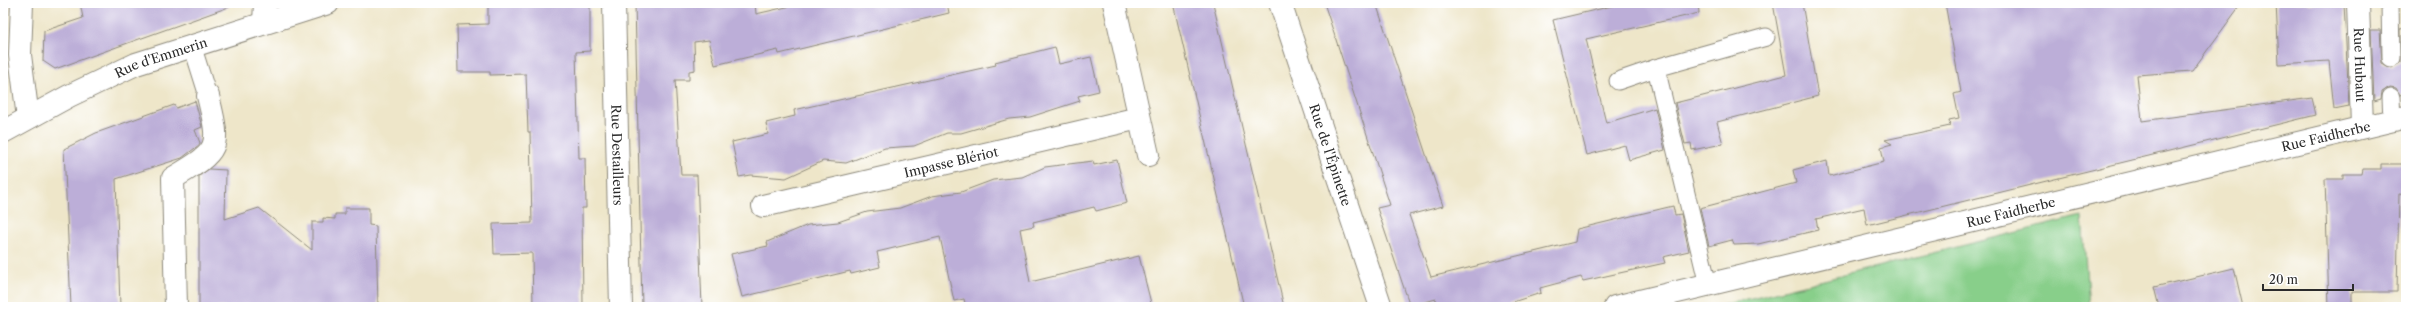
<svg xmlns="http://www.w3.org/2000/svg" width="2409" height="310" viewBox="0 0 2409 310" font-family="'Libre Caslon Text',serif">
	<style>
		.green { fill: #88cf8a; stroke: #5a7d5a }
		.building { fill: #bcaed8 }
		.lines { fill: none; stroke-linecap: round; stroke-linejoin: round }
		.service-casing { stroke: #8c887a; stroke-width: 19 }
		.minor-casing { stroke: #8c887a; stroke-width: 24 }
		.tertiary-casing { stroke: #8c887a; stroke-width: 24 }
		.service { stroke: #fff; stroke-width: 17 }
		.minor { stroke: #fff; stroke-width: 22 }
		.tertiary { stroke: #fff; stroke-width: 22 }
		.labels { text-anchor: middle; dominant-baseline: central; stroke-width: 4; stroke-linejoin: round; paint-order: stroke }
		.street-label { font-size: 13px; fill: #2b2b2b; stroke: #fff }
	</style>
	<rect width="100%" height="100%" fill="#fff"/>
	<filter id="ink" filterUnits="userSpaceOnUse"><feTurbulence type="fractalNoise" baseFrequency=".025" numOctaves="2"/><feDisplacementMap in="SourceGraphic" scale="8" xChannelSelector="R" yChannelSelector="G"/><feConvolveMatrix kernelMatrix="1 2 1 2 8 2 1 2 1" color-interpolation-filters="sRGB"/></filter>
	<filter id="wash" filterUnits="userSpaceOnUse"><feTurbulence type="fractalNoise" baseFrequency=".012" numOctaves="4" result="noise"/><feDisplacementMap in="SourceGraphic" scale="16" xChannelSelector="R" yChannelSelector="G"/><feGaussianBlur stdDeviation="0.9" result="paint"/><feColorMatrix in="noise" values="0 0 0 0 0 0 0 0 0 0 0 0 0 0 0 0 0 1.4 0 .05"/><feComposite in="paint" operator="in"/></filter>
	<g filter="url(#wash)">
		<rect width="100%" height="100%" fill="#eee6c9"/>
		<!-- green -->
		<path class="green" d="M 2082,216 L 2089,307 L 1715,307 Z"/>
		<g id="blocks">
			<!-- building -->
			<g class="building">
				<path d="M 80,3 L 228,3 L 229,7 L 55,69 L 43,61 L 44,31 L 83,18 Z"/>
				<path d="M 488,3 L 590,3 L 590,51 L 576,52 L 579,158 L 585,158 L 586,208 L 582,208 L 583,307 L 533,307 L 532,253 L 494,254 L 493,224 L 532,223 L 530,132 L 528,132 L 526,74 L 490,75 L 490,72 L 458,72 L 457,25 L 488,24 Z"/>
				<path d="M 635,3 L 755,3 L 756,14 L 804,3 L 947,3 L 949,13 L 779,54 L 778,50 L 715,65 L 709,40 L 694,42 L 695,70 L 689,71 L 689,80 L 675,80 L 681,175 L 697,175 L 702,307 L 642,307 Z"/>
				<path d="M 1173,3 L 1213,3 L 1284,307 L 1244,307 Z"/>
				<path d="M 1324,3 L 1376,3 L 1443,206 L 1409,215 L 1431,277 L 1575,242 L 1577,229 L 1673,206 L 1675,215 L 1681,214 L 1689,251 L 1663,257 L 1665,263 L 1583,281 L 1581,277 L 1540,288 L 1541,293 L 1497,307 L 1438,307 L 1436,299 L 1410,306 L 1377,208 L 1390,205 Z"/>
				<path d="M 1625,3 L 1698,3 L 1699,13 L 1586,39 L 1606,123 L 1655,108 L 1665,150 L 1629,160 L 1625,145 L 1587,155 L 1553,20 Z"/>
				<path d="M 1773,3 L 1802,3 L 1818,96 L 1717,122 L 1723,144 L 1692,150 L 1691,143 L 1685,144 L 1675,103 L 1786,75 Z"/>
				<path d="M 1945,3 L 2242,3 L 2192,71 L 2137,75 L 2142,121 L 2312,98 L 2316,115 L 1867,225 L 1864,208 L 1816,219 L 1818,230 L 1758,244 L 1734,245 L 1732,240 L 1709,246 L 1700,208 L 1796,183 L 1793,170 L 1827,161 L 1829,176 L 1884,162 L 1881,147 L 1892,144 L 1885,140 L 1950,126 L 1949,120 L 1959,118 L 1954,94 L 1961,92 Z"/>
				<path d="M 2276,3 L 2344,3 L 2349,106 L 2334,109 L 2329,61 L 2279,64 Z"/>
				<path d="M 2406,28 L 2406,93 L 2400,95 L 2396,88 L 2390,87 L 2382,92 L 2381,99 L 2374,101 L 2371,30 L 2380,30 L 2382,63 L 2392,68 L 2400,62 L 2400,29 Z"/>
				<path d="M 1055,47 L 1059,64 L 1091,57 L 1099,91 L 1078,96 L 1080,101 L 1030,117 L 1009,119 L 961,133 L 947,133 L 914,146 L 885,148 L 846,163 L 823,161 L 786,178 L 750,175 L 739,177 L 732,142 L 768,134 L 766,123 L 795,116 L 794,110 L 996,65 L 995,62 Z"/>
				<path d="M 195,101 L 202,127 L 195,130 L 200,143 L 199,145 L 182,158 L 116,179 L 120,307 L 71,307 L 64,149 L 96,133 L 174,105 L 176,108 Z"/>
				<path d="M 1117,160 L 1127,203 L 1096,211 L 1094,207 L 1033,222 L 1034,226 L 1020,229 L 1030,282 L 1139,256 L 1152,307 L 966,307 L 964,299 L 954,301 L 940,237 L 877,252 L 880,267 L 851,274 L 850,271 L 742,297 L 731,254 L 768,246 L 767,242 L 808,225 L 838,222 L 867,212 L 900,208 L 932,196 L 961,192 L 993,180 L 1022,177 L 1045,167 L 1093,161 L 1094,165 Z"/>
				<path d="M 2381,164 L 2406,164 L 2406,195 L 2399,194 L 2397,292 L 2352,292 L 2352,307 L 2329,307 L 2325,179 L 2343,179 L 2343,174 L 2362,174 L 2363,169 L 2381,169 Z"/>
				<path d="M 209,169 L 226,170 L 225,219 L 259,208 L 312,250 L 312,222 L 323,222 L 323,218 L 335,219 L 335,214 L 345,214 L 345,208 L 369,208 L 369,225 L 376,226 L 378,307 L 199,307 L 199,176 Z"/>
				<path d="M 2234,268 L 2243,307 L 2159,307 L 2154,287 Z"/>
			</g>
		</g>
	</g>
	<g filter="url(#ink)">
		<use href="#blocks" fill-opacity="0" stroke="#8c887a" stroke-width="1"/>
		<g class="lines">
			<!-- service casing -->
			<g class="service-casing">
				<g id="service">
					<path d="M 2390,3 L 2391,58"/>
					<path d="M 192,45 L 208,96"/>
					<path d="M 1656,68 L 1708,285"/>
					<path d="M 1618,81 L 1656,68 L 1766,37"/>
					<path d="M 2391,97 L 2392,121"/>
				</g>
			</g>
			<!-- minor casing -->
			<g class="minor-casing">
				<g id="minor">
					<path d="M 22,3 L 20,55 L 28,118"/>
					<path id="s1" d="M 614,3 L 621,307"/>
					<path d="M 1114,3 L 1148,155"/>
					<path id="s2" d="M 1280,3 L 1381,307"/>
					<path id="s3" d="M 2358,3 L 2362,127"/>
					<path d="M 264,22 L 265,3"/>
					<path id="s4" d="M 763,206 L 1139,118"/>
					<path d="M 176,307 L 173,178 C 220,150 221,149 208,96"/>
					<path id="s5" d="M 1615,307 L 2406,117"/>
				</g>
			</g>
			<!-- tertiary casing -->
			<g class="tertiary-casing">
				<g id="tertiary">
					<path id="s6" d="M 3,132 L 69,96 L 136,64 L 328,3"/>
				</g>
			</g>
			<!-- service -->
			<use href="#service" class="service"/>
			<!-- minor -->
			<use href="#minor" class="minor"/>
			<!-- tertiary -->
			<use href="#tertiary" class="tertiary"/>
		</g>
	</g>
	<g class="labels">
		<!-- street labels -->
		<g class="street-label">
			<text stroke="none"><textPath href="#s6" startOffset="175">Rue d'Emmerin</textPath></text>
			<text stroke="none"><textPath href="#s3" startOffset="62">Rue Hubaut</textPath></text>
			<text stroke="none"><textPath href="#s5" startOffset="731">Rue Faidherbe</textPath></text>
			<text stroke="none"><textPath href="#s1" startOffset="152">Rue Destailleurs</textPath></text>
			<text stroke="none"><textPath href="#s2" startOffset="160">Rue de l'Épinette</textPath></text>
			<text stroke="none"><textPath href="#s4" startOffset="193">Impasse Blériot</textPath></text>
			<text stroke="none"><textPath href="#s5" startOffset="407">Rue Faidherbe</textPath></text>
		</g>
	</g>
	<!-- margin -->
	<rect width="2409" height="310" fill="none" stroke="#fff" stroke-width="16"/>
	<!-- scale -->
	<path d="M2263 284v6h90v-6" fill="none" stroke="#2b2b2b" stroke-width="2"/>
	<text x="2269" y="284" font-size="12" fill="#2b2b2b" stroke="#ffffff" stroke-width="3" paint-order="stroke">20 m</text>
</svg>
